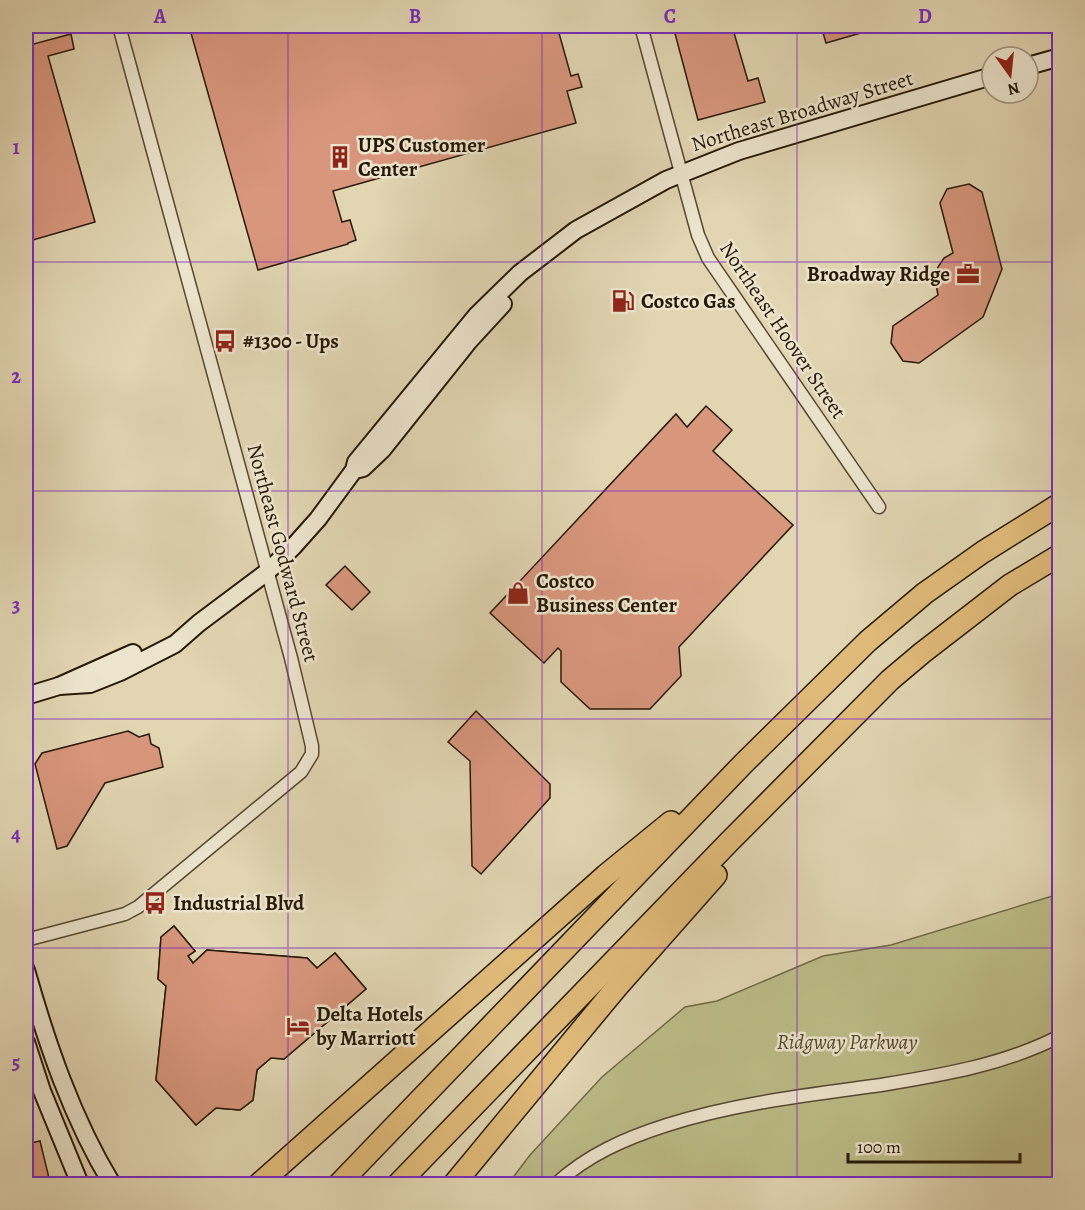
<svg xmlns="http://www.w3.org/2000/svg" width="1085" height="1210" viewBox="0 0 1085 1210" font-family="Alegreya,serif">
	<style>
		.green { fill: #bbbb87; stroke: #716a48; stroke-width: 1.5 }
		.building { fill: #d8967d; stroke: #271908; stroke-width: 1.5; fill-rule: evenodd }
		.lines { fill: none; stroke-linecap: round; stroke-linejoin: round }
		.street-casing { stroke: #564832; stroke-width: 15 }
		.secondary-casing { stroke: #271908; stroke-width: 20 }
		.highway-casing { stroke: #271908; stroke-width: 24 }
		.street { stroke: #ece4cd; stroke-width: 12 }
		.secondary { stroke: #ece4cd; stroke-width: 16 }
		.highway { stroke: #e0ba79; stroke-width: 21 }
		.grid { fill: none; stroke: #7b2cbf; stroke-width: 1.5; stroke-opacity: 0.55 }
		.labels { text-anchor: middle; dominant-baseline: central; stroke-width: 5; stroke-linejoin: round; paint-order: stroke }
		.street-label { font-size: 21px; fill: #271908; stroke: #ece4cd }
		.poi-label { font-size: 21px; font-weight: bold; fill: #271908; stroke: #ece4cd; text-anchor: start }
		.park-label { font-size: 21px; font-style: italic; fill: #534a2e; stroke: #ece4cd }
		.neatline { fill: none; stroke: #7b2cbf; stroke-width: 2 }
		.grid-label { font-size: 20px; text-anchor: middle; font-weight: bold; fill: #7b2cbf }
	</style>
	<rect width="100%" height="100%" fill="#e1d5b2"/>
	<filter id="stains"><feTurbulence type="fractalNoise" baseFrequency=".00333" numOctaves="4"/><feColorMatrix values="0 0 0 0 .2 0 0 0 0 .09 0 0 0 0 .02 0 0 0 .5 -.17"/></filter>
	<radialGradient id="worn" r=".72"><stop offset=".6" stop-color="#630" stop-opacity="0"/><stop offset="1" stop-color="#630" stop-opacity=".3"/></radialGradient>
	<!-- green -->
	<path class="green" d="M 1059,894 L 1059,1184 L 508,1184 L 530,1155 L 602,1077 L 685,1007 L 717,1001 L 823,956 L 891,945 Z"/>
	<!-- building -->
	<g class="building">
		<path d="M 189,26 L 557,26 L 571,76 L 578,74 L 582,87 L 567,91 L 576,123 L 333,191 L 342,222 L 350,220 L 356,240 L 348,243 L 348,244 L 258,270 Z"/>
		<path d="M 673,26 L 732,26 L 748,81 L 758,78 L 765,102 L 698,120 Z"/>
		<path d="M 821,26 L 885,26 L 826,43 Z"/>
		<path d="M 71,34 L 74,49 L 48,56 L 95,222 L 26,242 L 26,46 Z"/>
		<path d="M 969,184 L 982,192 L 1002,269 L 983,317 L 919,363 L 903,361 L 891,343 L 893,326 L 938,295 L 935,279 L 938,267 L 944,258 L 953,253 L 940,203 L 947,189 Z"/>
		<path d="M 706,406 L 732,430 L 713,451 L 793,525 L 679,647 L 681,676 L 650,709 L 590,709 L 561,682 L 561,651 L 558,648 L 544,663 L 490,613 L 676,414 L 687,427 Z"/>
		<path d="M 345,566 L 370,592 L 352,610 L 326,585 Z"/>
		<path d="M 476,711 L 550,784 L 550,798 L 481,874 L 472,866 L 470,761 L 448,742 Z"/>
		<path d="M 128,731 L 139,737 L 149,734 L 151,744 L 159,748 L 163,767 L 105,783 L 67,846 L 57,849 L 35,764 L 42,753 Z"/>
		<path d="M 174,926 L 195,951 L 188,956 L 193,963 L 207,950 L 307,958 L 317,968 L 335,953 L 366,989 L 284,1059 L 271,1058 L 257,1070 L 253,1100 L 240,1110 L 216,1108 L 196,1125 L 156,1080 L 166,986 L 158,979 L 161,937 ZM 195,976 L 202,984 L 305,992 L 308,997 L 265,1034 L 204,1029 L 205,1023 L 172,1020 L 168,1023 L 171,996 Z"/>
		<path d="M 174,926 L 195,951 L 188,956 L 193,963 L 207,950 L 307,958 L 317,968 L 335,953 L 366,989 L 284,1059 L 271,1058 L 257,1070 L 253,1100 L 240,1110 L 216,1108 L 196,1125 L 156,1080 L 166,986 L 158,979 L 161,937 Z"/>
		<path d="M 40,1141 L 49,1178 L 42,1184 L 26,1184 L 26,1144 Z"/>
	</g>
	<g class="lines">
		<!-- street casing -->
		<g class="street-casing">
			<g id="street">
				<path d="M 641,26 L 698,235 L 708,258 L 879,507"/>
				<path d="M 26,940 L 125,914 L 138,907 L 301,772 L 312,754 L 312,746 L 291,658 L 119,26"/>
				<path d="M 556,1184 C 587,1155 626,1138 667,1125 C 736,1103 809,1095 881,1085 C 942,1075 1004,1065 1060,1036"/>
			</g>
		</g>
		<!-- secondary casing -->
		<g class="secondary-casing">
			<g id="secondary">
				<path d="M 1028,66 L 1060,57"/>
				<path d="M 359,469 L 363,468 L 382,450 L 469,341 L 503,304"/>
				<path d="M 59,686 L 90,684 L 120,672 L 175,644 L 199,623 L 267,572 L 293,547 L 318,519 L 354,470 L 356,462 L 476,316 L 520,273 L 576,230 L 666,180 L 739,151 L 992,76"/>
				<path d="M 26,696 L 59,686 L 133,653"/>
				<path d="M 26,970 C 47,1044 72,1118 112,1184"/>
				<path d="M 26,1042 L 42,1091 L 80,1184"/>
			</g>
		</g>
		<!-- highway casing -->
		<g class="highway-casing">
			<g id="highway">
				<path d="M 259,1184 L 606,875 L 671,822"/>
				<path d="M 339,1184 L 744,763 L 868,641 L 925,593 L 983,552 L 1060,504"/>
				<path d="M 398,1184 L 729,842 L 890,680 L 922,653 L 1010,585 L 1060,555"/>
				<path d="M 454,1184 L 617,987 L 716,875"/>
			</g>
		</g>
		<!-- street -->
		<use href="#street" class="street"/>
		<!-- secondary -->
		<use href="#secondary" class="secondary"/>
		<!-- highway -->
		<use href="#highway" class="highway"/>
	</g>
	<!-- grid -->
	<path class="grid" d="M 288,26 L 288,1184M 542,26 L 542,1184M 797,26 L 797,1184M 26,262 L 1060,262M 26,491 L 1060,491M 26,719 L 1060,719M 26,948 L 1060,948"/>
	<!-- icons -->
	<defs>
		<g id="building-bare" transform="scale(1.8)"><path d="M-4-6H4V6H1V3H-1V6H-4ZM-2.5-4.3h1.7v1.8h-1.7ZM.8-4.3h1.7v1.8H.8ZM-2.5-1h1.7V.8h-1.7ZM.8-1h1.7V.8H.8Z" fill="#8f2418" stroke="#ece4cd" stroke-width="2.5" paint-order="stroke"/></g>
		<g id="office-bare" transform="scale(1.8)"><path d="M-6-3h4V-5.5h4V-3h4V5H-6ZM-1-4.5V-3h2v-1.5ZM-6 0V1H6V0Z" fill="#8f2418" stroke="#ece4cd" stroke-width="2.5" paint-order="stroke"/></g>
		<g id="fuel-bare" transform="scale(1.8)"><path d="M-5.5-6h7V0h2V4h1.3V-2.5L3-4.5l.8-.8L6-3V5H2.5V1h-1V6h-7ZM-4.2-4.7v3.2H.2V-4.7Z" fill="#8f2418" stroke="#ece4cd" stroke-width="2.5" paint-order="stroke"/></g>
		<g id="bus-bare" transform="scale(1.8)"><path d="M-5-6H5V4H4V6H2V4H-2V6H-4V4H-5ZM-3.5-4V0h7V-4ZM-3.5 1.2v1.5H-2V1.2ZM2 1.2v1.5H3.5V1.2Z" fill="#8f2418" stroke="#ece4cd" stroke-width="2.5" paint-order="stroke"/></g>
		<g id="shop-bare" transform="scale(1.8)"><path d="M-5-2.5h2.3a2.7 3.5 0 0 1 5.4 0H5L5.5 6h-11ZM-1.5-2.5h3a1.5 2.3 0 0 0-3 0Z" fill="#8f2418" stroke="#ece4cd" stroke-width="2.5" paint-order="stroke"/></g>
		<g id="hotel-bare" transform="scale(1.8)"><path d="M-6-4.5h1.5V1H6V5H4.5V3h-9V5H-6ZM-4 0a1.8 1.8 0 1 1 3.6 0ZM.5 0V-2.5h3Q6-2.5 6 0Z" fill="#8f2418" stroke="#ece4cd" stroke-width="2.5" paint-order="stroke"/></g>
	</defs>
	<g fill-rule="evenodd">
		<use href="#building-bare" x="340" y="157"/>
		<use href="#office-bare" x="968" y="274"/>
		<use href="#fuel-bare" x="623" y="301"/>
		<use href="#bus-bare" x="225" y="341"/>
		<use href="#shop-bare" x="518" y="593"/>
		<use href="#bus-bare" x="155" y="903"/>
		<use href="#hotel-bare" x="298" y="1026"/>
	</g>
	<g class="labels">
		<!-- street labels -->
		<g class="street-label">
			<text transform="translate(802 111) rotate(-17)">Northeast Broadway Street</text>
			<text transform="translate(783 330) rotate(56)">Northeast Hoover Street</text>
			<text transform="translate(283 553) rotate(75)">Northeast Godward Street</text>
		</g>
		<!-- poi labels -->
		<g class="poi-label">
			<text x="358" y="145">UPS Customer<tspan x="358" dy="24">Center</tspan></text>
			<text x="950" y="274" text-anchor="end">Broadway Ridge</text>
			<text x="641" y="301">Costco Gas</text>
			<text x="243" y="341">#1300 - Ups</text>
			<text x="536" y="581">Costco<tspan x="536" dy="24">Business Center</tspan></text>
			<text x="173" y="903">Industrial Blvd</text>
			<text x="316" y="1014">Delta Hotels<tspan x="316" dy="24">by Marriott</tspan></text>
		</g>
		<!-- park labels -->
		<g class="park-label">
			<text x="847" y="1042">Ridgway Parkway</text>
		</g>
	</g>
	<!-- margin -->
	<rect width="1085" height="1210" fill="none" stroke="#e1d5b2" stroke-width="66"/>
	<!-- north arrow -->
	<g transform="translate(1010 75) rotate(165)"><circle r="28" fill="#ece4cd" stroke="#9d937e" stroke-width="1.5"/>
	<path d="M0-4.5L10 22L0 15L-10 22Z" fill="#8f2418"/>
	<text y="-9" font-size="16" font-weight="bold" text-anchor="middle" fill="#271908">N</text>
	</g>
	<!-- scale -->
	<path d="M848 1153v9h172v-9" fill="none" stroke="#271908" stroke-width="3"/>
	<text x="857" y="1153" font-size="18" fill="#271908" stroke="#ece4cd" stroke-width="4.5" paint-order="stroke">100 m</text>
	<rect x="33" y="33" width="1019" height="1144" class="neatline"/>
	<g class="grid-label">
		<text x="160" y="23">A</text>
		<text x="415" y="23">B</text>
		<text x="670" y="23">C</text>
		<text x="925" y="23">D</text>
		<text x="16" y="154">1</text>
		<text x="16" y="383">2</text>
		<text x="16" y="612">3</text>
		<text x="16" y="841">4</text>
		<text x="16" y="1069">5</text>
	</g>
	<rect width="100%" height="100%" filter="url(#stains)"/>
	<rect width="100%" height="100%" fill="url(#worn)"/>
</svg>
